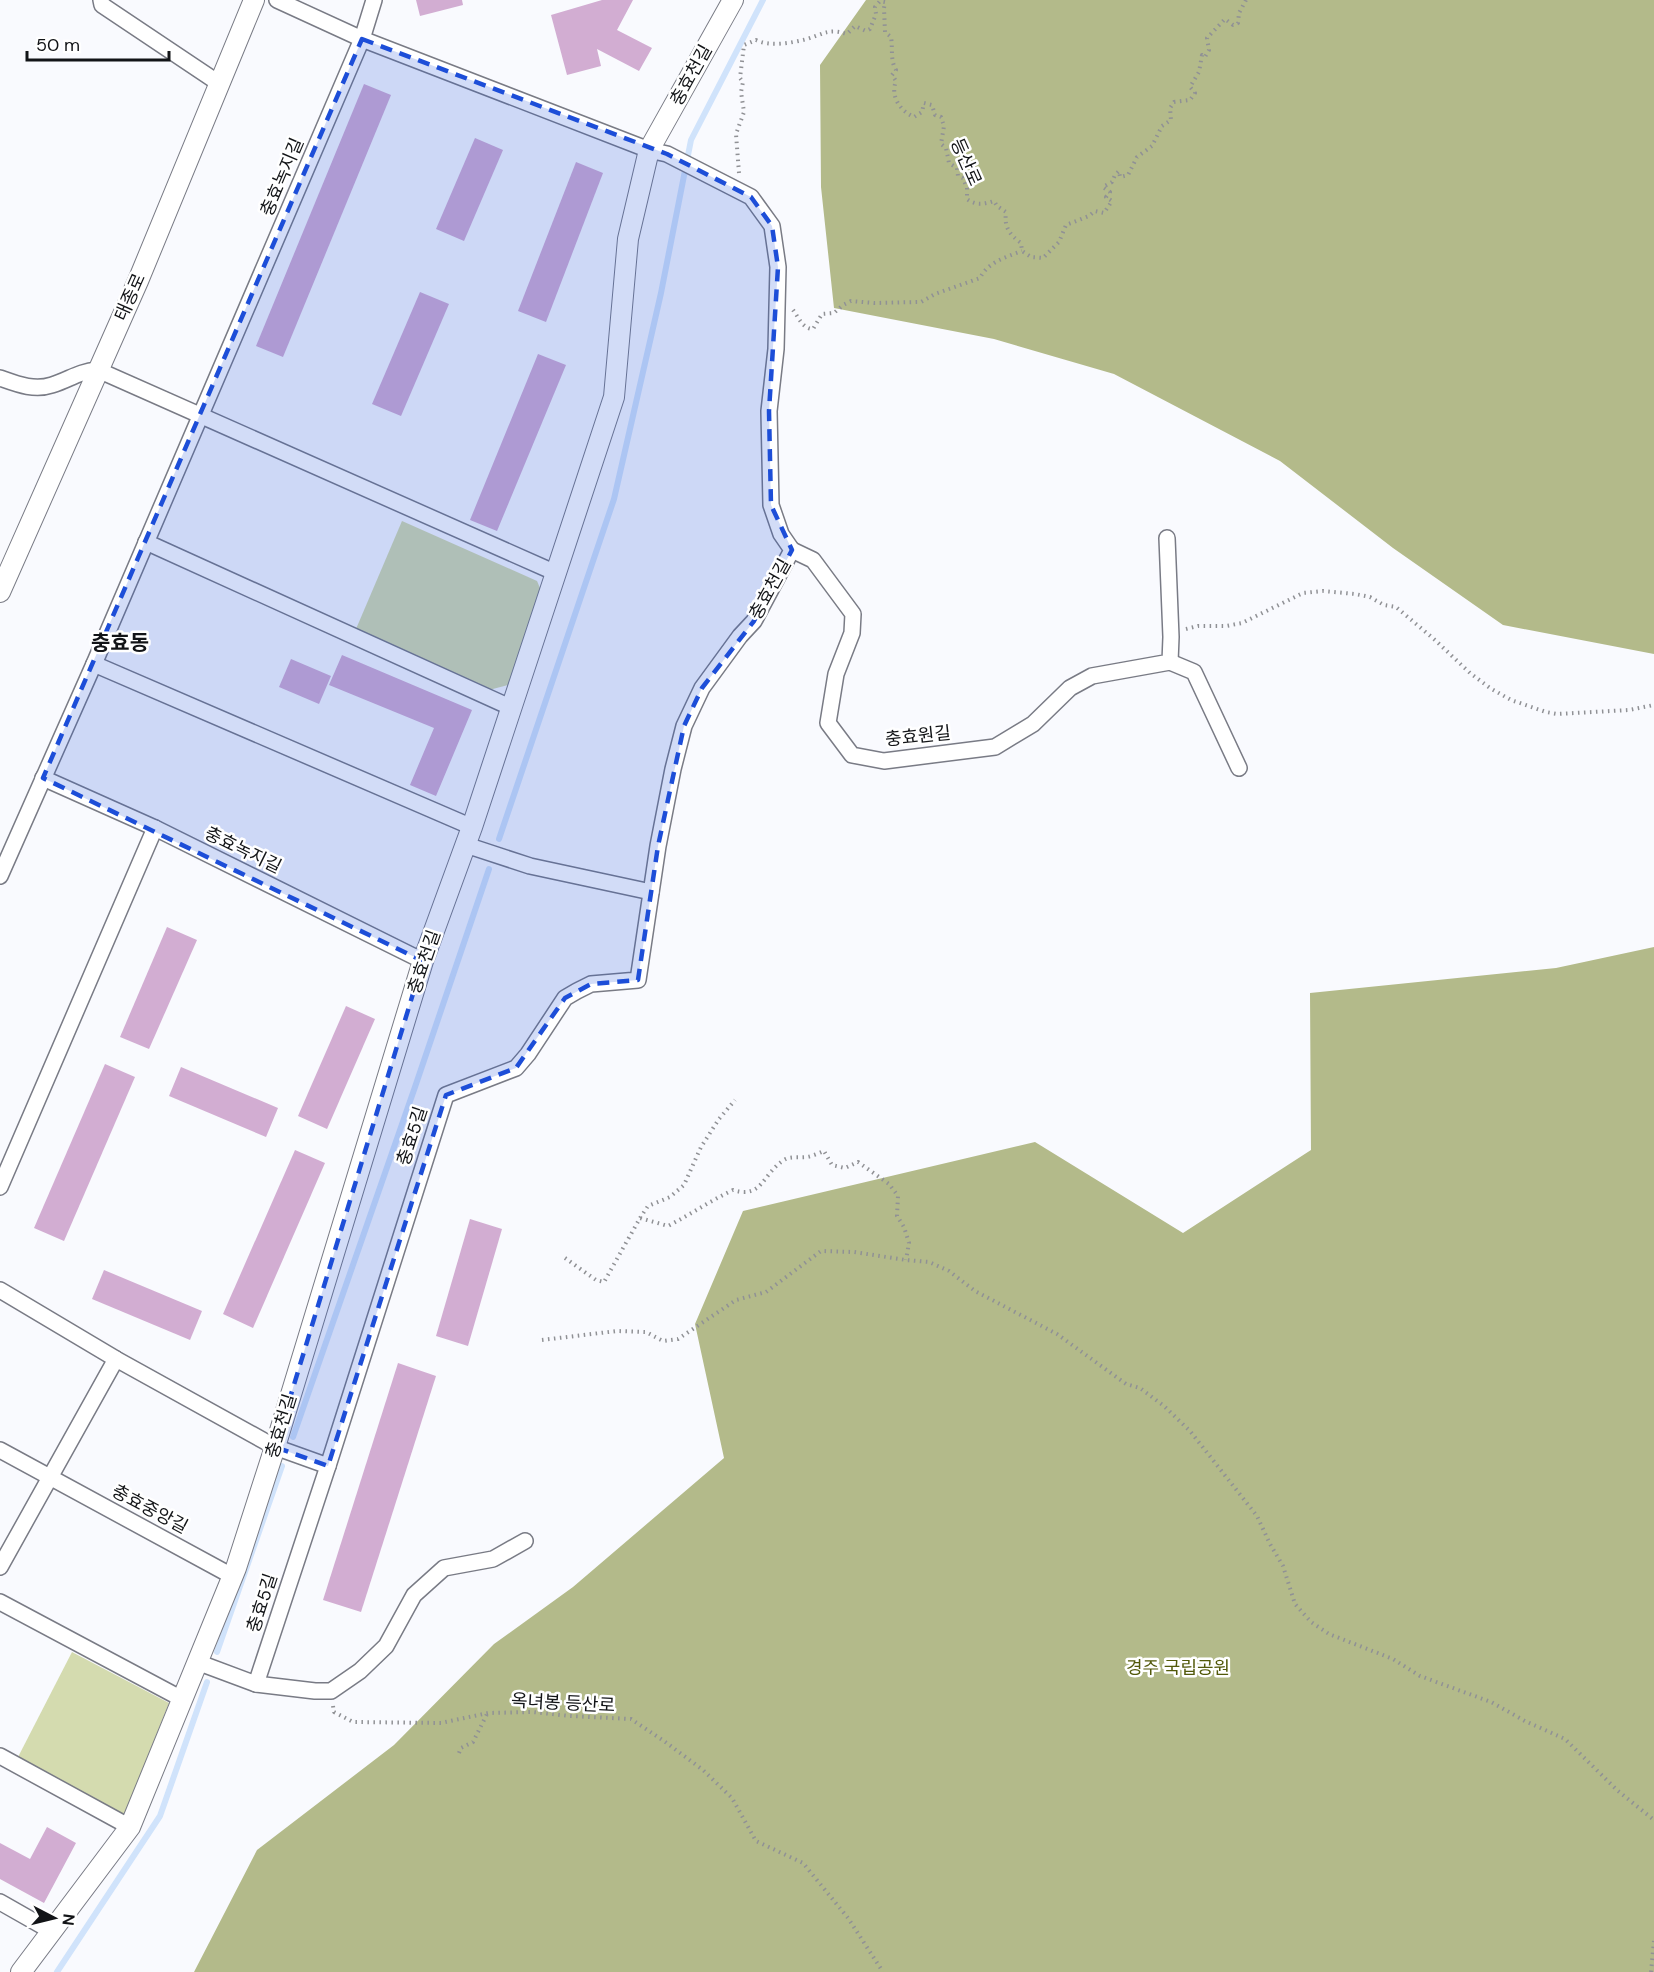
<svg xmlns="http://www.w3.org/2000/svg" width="1654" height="1972" viewBox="0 0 1654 1972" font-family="'DM Sans','Noto Sans KR',sans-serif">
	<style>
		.green { fill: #d4dbaf }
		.forest { fill: #b3ba8a }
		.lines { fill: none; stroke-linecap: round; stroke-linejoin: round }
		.stream { stroke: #d0e3fb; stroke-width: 6 }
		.building { fill: #d2add2 }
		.minor-casing { stroke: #797b85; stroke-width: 18 }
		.tertiary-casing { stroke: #797b85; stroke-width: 22 }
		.path { stroke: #909195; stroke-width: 4; stroke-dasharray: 1.5 4.5; stroke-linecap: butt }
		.minor { stroke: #fff; stroke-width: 15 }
		.tertiary { stroke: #fff; stroke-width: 20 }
		.marked { fill: #1d4ed8; fill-opacity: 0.2; stroke: #1d4ed8; stroke-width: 4.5; stroke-dasharray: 12 8; stroke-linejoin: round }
		.labels { text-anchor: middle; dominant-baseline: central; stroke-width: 5; stroke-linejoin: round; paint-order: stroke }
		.street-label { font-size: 18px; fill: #121417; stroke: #fff }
		.park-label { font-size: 18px; fill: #52590a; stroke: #fff }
		.quarter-label { font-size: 21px; font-weight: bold; fill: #121417; stroke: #fff }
	</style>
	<rect width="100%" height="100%" fill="#f9fafe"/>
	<!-- green -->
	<g class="green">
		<path d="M 402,521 L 537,581 L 543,595 L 512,684 L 489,690 L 356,629 Z"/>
		<path d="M 72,1652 L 169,1703 L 123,1818 L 17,1759 Z"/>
	</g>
	<!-- forest -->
	<g class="forest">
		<path d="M 866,0 L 1654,0 L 1654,654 L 1503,625 L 1393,548 L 1280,461 L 1114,374 L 994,339 L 834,308 L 821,187 L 820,65 Z"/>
		<path d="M 1654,947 L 1654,1972 L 194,1972 L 257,1850 L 394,1745 L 494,1644 L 573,1587 L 724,1458 L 695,1324 L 743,1211 L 1035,1142 L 1183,1233 L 1311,1150 L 1310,993 L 1556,968 Z"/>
	</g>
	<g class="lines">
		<!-- stream -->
		<g class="stream">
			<path d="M 499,839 L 614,499 L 661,293 L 691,140 L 763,0"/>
			<path d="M 293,1437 L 415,1087 L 489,869"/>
			<path d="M 217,1652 L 282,1466"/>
			<path d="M 57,1972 L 160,1816 L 207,1682"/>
		</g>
	</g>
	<!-- building -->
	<g class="building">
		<path d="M 416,0 L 462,0 L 463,5 L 420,16 Z"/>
		<path d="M 602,0 L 633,0 L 617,30 L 652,48 L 639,71 L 597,49 L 601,66 L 567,75 L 551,15 Z"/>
		<path d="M 364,84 L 391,95 L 283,357 L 256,346 Z"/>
		<path d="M 475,138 L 503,150 L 464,241 L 436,229 Z"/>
		<path d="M 576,162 L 603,173 L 546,322 L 518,311 Z"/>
		<path d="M 420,292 L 449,304 L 401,416 L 372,404 Z"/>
		<path d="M 538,354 L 566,365 L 497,531 L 470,520 Z"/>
		<path d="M 342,655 L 472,710 L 436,796 L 410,785 L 434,728 L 329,685 Z"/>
		<path d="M 291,659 L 331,676 L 319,704 L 279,687 Z"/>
		<path d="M 167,927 L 197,940 L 149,1049 L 120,1037 Z"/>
		<path d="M 346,1006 L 375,1019 L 327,1129 L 298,1116 Z"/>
		<path d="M 105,1064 L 135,1077 L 64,1241 L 34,1228 Z"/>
		<path d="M 181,1067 L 278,1108 L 266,1137 L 169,1096 Z"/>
		<path d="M 295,1150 L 325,1163 L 253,1328 L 223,1314 Z"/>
		<path d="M 470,1219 L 502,1229 L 468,1346 L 436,1336 Z"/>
		<path d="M 104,1270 L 202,1311 L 190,1340 L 92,1299 Z"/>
		<path d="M 398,1363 L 436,1376 L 361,1612 L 323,1600 Z"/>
		<path d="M 47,1827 L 76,1843 L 44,1903 L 0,1879 L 0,1843 L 30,1859 Z"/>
	</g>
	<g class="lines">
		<!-- minor casing -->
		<g class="minor-casing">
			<g id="minor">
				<path d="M 101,0 L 102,5 L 220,84"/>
				<path d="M 0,378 C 17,384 34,391 52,385 C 71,379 77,372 98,370 L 556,573"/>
				<path d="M 146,542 L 512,708"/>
				<path d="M 792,550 L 813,560 L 853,614 L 852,633 L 836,674 L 828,723 L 852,755 L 884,761 L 995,747 L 1033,724 L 1070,688 L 1092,676 L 1170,662 L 1171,637 L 1167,538"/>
				<path d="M 1170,662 L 1194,672 L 1239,768"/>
				<path d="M 94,664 L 472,827"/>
				<path d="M 43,778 L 155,828 L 423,961"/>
				<path d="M 466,845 L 530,866 L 651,892"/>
				<path d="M 0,876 L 94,664 L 362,39 L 374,0"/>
				<path d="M 0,1187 L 155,828"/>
				<path d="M 0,1290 L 116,1359 L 275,1447 L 328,1466"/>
				<path d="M 0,1450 L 232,1576"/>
				<path d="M 0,1567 L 116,1359"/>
				<path d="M 0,1602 L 182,1699"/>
				<path d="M 197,1662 L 256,1684 L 315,1691 L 331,1691 L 360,1671 L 386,1646 L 414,1595 L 444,1568 L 493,1559 L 525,1541"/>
				<path d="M 256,1684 L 328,1466 L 446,1095 L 516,1068 L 528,1054 L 565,998 L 577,991 L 591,984 L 638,980 L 658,846 L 673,769 L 684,726 L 702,688 L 740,636 L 754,621 L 792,550 L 781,534 L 771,505 L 769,411 L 776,349 L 778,267 L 772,226 L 751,197 L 667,154 L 649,150 L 362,39 L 277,0"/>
				<path d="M 0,1756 L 130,1827"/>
				<path d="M 0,1902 L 51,1931"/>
			</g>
		</g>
		<!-- tertiary casing -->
		<g class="tertiary-casing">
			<g id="tertiary">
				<path d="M 0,592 L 138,281 L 254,0"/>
				<path d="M 21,1972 L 130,1827 L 236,1568 L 275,1447 L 423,961 L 472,827 L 614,397 L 628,239 L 649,150 L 733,0"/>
			</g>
		</g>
		<!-- path -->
		<g class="path">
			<path d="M 739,173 L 736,134 L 744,112 L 741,92 L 743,82 L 740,78 L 744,45 L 756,40 C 770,47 791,43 807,39 C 824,34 828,28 847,34 L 855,26 L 866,31 L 870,29 L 876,14 L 875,7 L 880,1 L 885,2 L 884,8 L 885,32 L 891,37 C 893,49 890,60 896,70 L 892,75 L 896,81 C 890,96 900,111 914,117 L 922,112 L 924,103 L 932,105 L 935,115 L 941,117 L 944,126 L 941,144 L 946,148 L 949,163 L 957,168 L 958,176 L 963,178 L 967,188 L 967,199 C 976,206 984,204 994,201 L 997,206 L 1006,212 C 1004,227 1009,234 1021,243 L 1022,251 L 1031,257 L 1043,258 L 1059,242 L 1066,225 L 1089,216 L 1095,211 L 1104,213 L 1112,201 L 1106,197 L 1110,192 L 1103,187 L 1112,182 L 1115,175 L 1119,171 L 1120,177 L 1128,175 L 1137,157 L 1152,146 L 1162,126 L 1171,120 L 1170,108 L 1174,102 L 1190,100 L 1195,93 L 1190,87 L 1199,72 L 1202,55 L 1205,57 L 1209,50 L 1207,38 L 1225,19 L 1233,25 L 1238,23 L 1239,13 L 1246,0"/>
			<path d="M 793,310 C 799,318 803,329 813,329 L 822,314 L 834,313 L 843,305 L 851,301 L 874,303 L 921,302 L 935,294 L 980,278 C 988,262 1006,257 1022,251"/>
			<path d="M 1186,629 L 1198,626 L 1226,626 L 1242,623 L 1303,593 L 1323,591 L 1355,594 L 1370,597 L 1384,605 L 1396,607 L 1435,640 L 1470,673 L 1490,688 L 1511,700 L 1546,712 L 1557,714 L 1629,710 L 1654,705"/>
			<path d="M 640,1218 L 648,1206 L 670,1197 L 684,1185 L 701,1147 L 719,1119 L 735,1100"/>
			<path d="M 565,1258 L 596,1280 L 604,1282 L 640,1218 L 668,1226 C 691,1214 710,1201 733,1190 C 763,1199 762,1174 784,1160 C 790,1156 799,1158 807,1157 C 813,1156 819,1153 824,1151 L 832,1165 L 845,1168 L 858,1162 L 889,1184 L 898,1196 L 897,1216 L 904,1227 L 909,1243 L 906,1260"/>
			<path d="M 542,1340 L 617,1331 L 646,1332 L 663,1341 L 678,1339 L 736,1300 L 766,1292 L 821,1251 L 854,1252 L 906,1260 L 929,1262 L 949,1271 L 975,1291 L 1057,1334 L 1126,1384 L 1140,1388 L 1164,1406 L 1190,1431 L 1257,1516 L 1270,1544 L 1283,1566 L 1295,1604 L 1311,1622 L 1329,1634 L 1393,1659 L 1420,1676 L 1491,1702 L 1525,1721 L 1565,1739 L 1618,1791 L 1654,1820"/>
			<path d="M 333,1706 L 334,1712 L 353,1722 L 441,1723 L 488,1713 L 533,1712 L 570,1716 L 631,1719 L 664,1741 L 703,1770 L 732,1798 L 756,1841 L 803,1863 L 848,1918 L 883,1972"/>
			<path d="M 459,1753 L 461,1748 L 473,1742 L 487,1714"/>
			<path d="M 1651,1972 L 1654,1941"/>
		</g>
		<!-- minor -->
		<use href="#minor" class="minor"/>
		<!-- tertiary -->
		<use href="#tertiary" class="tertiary"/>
	</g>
	<!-- marked area -->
	<path class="marked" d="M 362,39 L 667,154 L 751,197 L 772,226 L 778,267 L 769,411 L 771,505 L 792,550 L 754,621 L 702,688 L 684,726 L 658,846 L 638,980 L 591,984 L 565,998 L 516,1068 L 446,1095 L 328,1466 L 275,1447 L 423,961 L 43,778 Z"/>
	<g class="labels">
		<!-- street labels -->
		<g class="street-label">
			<text transform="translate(691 75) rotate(-61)">충효천길</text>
			<text transform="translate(966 162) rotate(66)">등산로</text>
			<text transform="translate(282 177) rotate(-67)">충효녹지길</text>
			<text transform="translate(130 297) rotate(-66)">태종로</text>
			<text transform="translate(770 589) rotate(-61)">충효천길</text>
			<text transform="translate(918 736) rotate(-6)">충효원길</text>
			<text transform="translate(243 850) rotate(26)">충효녹지길</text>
			<text transform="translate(424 962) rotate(-71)">충효천길</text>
			<text transform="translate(412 1136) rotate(-72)">충효5길</text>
			<text transform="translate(281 1426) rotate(-73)">충효천길</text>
			<text transform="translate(150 1509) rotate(28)">충효중앙길</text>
			<text transform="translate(262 1603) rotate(-72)">충효5길</text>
			<text transform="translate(563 1703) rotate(3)">옥녀봉 등산로</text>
		</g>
		<!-- park labels -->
		<g class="park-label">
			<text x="1178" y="1668">경주 국립공원</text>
		</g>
		<!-- quarter labels -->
		<g class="quarter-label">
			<text x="120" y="643">충효동</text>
		</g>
	</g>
	<!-- north arrow -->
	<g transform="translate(54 1918) rotate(97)" stroke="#ffffff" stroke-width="4.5" paint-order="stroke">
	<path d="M0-4.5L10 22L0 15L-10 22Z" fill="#121417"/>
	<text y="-9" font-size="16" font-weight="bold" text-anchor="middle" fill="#121417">N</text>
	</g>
	<!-- scale -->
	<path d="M27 51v9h142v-9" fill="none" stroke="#121417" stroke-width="3"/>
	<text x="36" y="51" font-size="18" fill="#121417" stroke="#ffffff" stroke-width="4.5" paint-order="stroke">50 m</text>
</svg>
